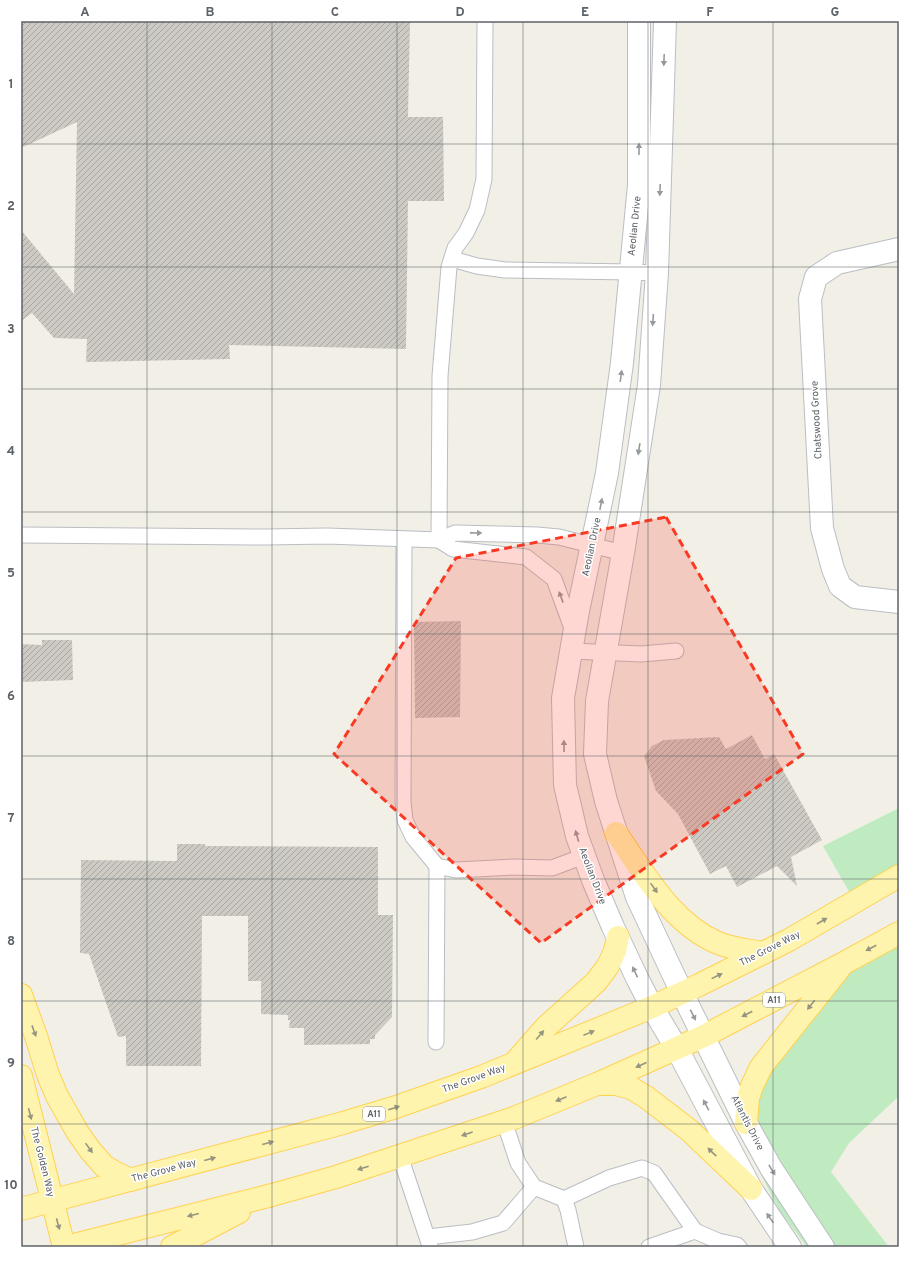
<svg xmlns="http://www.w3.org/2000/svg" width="920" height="1268" viewBox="0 0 920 1268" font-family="Overpass,sans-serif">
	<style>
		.green { fill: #c0ebc1 }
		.building { fill: url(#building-hatch) }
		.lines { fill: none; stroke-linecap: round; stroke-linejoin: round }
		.service-casing { stroke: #babec3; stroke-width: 17 }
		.minor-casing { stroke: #babec3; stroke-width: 24 }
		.tertiary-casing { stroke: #babec3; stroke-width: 24 }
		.primary-casing { stroke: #ffd251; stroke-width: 24 }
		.service { stroke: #fff; stroke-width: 15 }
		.minor { stroke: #fff; stroke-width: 22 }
		.tertiary { stroke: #fff; stroke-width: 22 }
		.primary { stroke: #fff4ad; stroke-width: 22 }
		.oneway { fill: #96999d }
		.oneway2 { fill: #969580 }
		.marked { fill: #fb3822; fill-opacity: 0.2; stroke: #fb3822; stroke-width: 3; stroke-dasharray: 8 5; stroke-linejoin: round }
		.grid { fill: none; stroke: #5d6268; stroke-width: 1; stroke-opacity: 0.55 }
		.labels { text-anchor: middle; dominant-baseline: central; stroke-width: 3; stroke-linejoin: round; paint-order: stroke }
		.shield { fill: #fff; stroke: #8e9195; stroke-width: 1 }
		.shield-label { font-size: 9px; font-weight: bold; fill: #5d6268 }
		.street-label { font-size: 10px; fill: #5d6268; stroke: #fff }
		.neatline { fill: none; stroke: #5d6268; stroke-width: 1.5 }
		.grid-label { font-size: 13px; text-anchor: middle; font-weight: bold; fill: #5d6268 }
	</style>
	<defs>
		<pattern id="building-hatch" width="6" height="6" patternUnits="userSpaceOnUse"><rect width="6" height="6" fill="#cccac3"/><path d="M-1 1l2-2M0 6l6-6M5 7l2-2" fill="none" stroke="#a9a7a2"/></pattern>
	</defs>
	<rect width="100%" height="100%" fill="#f1efe6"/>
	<!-- green -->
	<g class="green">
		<path d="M 899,808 L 899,876 L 855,902 L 823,846 Z"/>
		<path d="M 899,932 L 899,1096 L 849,1143 L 831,1172 L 889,1247 L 807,1247 L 779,1210 L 737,1127 L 761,1067 L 844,963 Z"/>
	</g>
	<!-- building -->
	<g class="building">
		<path d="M 21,21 L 410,21 L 408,117 L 443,117 L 444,201 L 408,201 L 406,349 L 229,345 L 230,359 L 86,362 L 87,339 L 54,338 L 32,313 L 21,321 L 21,230 L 74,294 L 77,122 L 21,148 Z"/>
		<path d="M 461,621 L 460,717 L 415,718 L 414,622 Z"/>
		<path d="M 42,640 L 72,640 L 73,680 L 21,682 L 21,644 L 42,645 Z"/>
		<path d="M 752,735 L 765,759 L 774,754 L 822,840 L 791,857 L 797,886 L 777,866 L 737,887 L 726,866 L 710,874 L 678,814 L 656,791 L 644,756 L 652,746 L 664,740 L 719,737 L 726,749 Z"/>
		<path d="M 177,844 L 205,844 L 205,846 L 378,847 L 378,915 L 393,915 L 392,1017 L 375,1035 L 375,1039 L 370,1039 L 370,1044 L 304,1045 L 304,1028 L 289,1028 L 290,1020 L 288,1020 L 288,1015 L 261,1014 L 261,981 L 248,981 L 248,916 L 202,916 L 201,1066 L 126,1066 L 126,1036 L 118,1037 L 89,954 L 80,953 L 81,860 L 177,861 Z"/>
	</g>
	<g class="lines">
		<!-- service casing -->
		<g class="service-casing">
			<g id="service">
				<path d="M 452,259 L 477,266 L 505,270 L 631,272 L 657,273"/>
				<path d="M 21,535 L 266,537 L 327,536 L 439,540 L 455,533 L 537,535 L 559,537 L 623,553"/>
				<path d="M 404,539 L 403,802 L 405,820 L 413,837 L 437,866 L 456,870 L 513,867 L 552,868 L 584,856"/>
				<path d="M 439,540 L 440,376 L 449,267 L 455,248 L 466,233 L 477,210 L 484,179 L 485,21"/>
				<path d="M 439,540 L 453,549 L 526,557 L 554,579 L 573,631"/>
				<path d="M 571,651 L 641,654 L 676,651"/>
				<path d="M 436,1042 L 437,866"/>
				<path d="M 504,1121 L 518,1163 L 534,1187 L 564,1199 L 609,1178 L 642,1168 L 654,1173 L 695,1231 L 718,1241 L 737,1245 L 739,1247"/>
				<path d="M 400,1156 L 430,1246"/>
				<path d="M 564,1199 L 568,1210 L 576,1247"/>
				<path d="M 428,1237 L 472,1232 L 503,1223 L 534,1187"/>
				<path d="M 649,1247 L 695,1231"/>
			</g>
		</g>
		<!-- minor casing -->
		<g class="minor-casing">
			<path id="minor" d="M 899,249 L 837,263 L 816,277 L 810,299 L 822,528 L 833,569 L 840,586 L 855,597 L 899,602"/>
		</g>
		<!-- tertiary casing -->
		<g class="tertiary-casing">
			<g id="tertiary">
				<path d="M 639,21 L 639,185 L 622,363 L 607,473 L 578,611 L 563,698 L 565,785 L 577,836 L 593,880 L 613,927 L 638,980 L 652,1007 L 677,1049 L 751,1189 L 790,1247"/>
				<path d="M 665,21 L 657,273 L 649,385 L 623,553 L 597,701 L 595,754 L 606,801 L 637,897 L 682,993 L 746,1123 L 771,1168 L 823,1247"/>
			</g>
		</g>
		<!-- primary casing -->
		<g class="primary-casing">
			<g id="primary">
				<path d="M 616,833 C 644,873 671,923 718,943 C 732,949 748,950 763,953"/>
				<path d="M 21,995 L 36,1036 L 48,1075 L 57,1096 L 78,1133 L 90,1150 L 104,1166 L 116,1173 L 131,1180"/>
				<path d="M 517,1060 L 546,1027 L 596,982 L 608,966 L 615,951 L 618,937"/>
				<path d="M 21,1076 L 64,1247"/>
				<path d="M 598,1084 L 616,1084 L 631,1088 L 646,1097 L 689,1130 L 751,1189"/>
				<path d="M 746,1123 L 748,1098 L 752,1086 L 761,1067 L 839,969"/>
				<path d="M 21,1209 L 343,1123 L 396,1107 L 481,1077 L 652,1007 L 699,985 L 789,940 L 899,876"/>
				<path d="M 66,1247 L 272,1195 L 336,1177 L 514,1118 L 597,1084 L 704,1036 L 844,963 L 899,933"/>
				<path d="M 172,1247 L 239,1212"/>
			</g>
		</g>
		<!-- service -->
		<use href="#service" class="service"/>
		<!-- minor -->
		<use href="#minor" class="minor"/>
		<!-- tertiary -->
		<use href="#tertiary" class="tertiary"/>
		<!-- primary -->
		<use href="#primary" class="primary"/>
	</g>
	<!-- one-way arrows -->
	<defs><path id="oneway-solid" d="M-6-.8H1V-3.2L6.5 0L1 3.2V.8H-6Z"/></defs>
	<g class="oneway">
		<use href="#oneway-solid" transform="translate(664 60) rotate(92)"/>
		<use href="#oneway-solid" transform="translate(639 149) rotate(-90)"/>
		<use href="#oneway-solid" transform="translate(660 190) rotate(92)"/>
		<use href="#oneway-solid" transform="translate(653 320) rotate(94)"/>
		<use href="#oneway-solid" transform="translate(621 376) rotate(-82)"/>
		<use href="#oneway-solid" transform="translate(639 449) rotate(99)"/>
		<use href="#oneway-solid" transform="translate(601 504) rotate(-79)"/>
		<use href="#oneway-solid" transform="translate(476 533) rotate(1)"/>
		<use href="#oneway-solid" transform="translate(561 597) rotate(-110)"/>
		<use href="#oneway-solid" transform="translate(564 746) rotate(-91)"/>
		<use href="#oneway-solid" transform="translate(577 836) rotate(-106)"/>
		<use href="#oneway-solid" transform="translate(635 972) rotate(-115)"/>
		<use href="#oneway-solid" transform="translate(693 1015) rotate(63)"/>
		<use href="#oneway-solid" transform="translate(706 1105) rotate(-118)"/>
		<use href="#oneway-solid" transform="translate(772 1170) rotate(58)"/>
		<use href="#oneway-solid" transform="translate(770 1218) rotate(-125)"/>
	</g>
	<g class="oneway2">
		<use href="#oneway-solid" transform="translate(654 888) rotate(55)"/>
		<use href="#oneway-solid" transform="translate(822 921) rotate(-30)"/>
		<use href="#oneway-solid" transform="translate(871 948) rotate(152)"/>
		<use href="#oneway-solid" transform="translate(717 976) rotate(-26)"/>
		<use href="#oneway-solid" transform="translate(811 1005) rotate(128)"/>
		<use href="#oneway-solid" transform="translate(747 1014) rotate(152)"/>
		<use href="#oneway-solid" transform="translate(34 1031) rotate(70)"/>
		<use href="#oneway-solid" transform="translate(589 1033) rotate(-22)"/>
		<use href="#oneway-solid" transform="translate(540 1035) rotate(-49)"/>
		<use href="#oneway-solid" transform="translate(641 1065) rotate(156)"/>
		<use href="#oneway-solid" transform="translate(561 1099) rotate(157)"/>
		<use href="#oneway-solid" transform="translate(394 1108) rotate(-18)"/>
		<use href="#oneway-solid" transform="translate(30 1114) rotate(76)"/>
		<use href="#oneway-solid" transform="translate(467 1134) rotate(161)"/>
		<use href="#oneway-solid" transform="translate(268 1143) rotate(-15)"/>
		<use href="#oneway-solid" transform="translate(89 1148) rotate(54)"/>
		<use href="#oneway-solid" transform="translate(712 1152) rotate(-136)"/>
		<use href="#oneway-solid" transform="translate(210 1159) rotate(-15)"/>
		<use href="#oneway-solid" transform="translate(363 1168) rotate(162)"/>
		<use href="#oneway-solid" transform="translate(193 1215) rotate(166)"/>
		<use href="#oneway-solid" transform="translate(58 1224) rotate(75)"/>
	</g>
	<!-- marked area -->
	<path class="marked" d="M 666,517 L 803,754 L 541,943 L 334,754 L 456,558 Z"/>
	<!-- grid -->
	<path class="grid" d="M 147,21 L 147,1247M 272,21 L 272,1247M 397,21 L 397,1247M 523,21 L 523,1247M 648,21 L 648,1247M 773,21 L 773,1247M 21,144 L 899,144M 21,267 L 899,267M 21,389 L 899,389M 21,512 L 899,512M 21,634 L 899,634M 21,756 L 899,756M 21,879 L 899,879M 21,1001 L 899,1001M 21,1124 L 899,1124"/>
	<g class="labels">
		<!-- shield labels -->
		<g class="shield">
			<rect x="763" y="993" width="22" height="14" rx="3"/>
			<rect x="363" y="1107" width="22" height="14" rx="3"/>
		</g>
		<g class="shield-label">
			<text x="774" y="1000">A11</text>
			<text x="374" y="1114">A11</text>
		</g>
		<!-- street labels -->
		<g class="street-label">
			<text transform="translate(635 226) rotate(-84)">Aeolian Drive</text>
			<text transform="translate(817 420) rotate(-93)">Chatswood Grove</text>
			<text transform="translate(592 547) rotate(-78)">Aeolian Drive</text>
			<text transform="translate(592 876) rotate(69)">Aeolian Drive</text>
			<text transform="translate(770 949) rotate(-27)">The Grove Way</text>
			<text transform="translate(474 1079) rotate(-20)">The Grove Way</text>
			<text transform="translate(747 1123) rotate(63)">Atlantis Drive</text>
			<text transform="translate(42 1162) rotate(76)">The Golden Way</text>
			<text transform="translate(164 1171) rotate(-15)">The Grove Way</text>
		</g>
	</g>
	<!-- border -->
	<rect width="920" height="1268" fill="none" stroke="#ffffff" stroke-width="44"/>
	<rect x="22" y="22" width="876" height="1224" class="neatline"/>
	<g class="grid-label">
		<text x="85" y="16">A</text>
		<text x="210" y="16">B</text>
		<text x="335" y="16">C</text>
		<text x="460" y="16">D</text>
		<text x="585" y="16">E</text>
		<text x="710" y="16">F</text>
		<text x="835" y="16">G</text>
		<text x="11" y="88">1</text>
		<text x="11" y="210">2</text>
		<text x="11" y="333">3</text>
		<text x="11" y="455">4</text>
		<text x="11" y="577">5</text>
		<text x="11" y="700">6</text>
		<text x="11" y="822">7</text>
		<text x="11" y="945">8</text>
		<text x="11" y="1067">9</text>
		<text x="11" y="1189">10</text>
	</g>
</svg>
